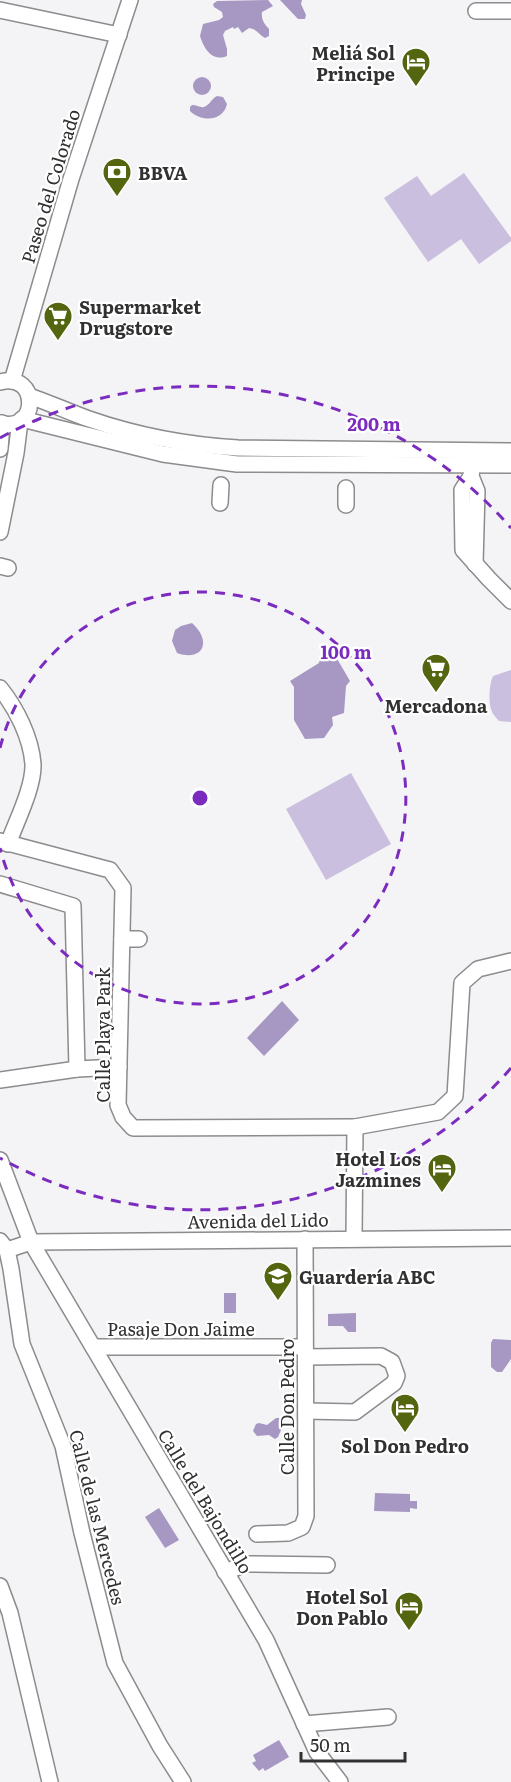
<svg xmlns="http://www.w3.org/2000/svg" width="511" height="1782" viewBox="0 0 511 1782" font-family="Literata,serif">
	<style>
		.green { fill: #cabfde }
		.water { fill: #a797c3 }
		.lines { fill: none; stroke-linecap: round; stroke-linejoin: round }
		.minor-casing { stroke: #8c8b8e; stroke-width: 18 }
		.minor { stroke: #fff; stroke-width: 15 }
		.ring { fill: none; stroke: #7b2cbf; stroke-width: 3; stroke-dasharray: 10 8 }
		.labels { text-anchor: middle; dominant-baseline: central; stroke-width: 4.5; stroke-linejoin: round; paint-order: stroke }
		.poi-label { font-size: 18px; font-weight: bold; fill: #313132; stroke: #fff; text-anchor: end }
		.street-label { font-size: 18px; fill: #313132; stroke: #fff }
		.centre { fill: #7b2cbf; stroke: #fff; stroke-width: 3 }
		.ring-label { font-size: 18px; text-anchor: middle; font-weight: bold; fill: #7b2cbf; stroke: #fff; stroke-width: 4.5; stroke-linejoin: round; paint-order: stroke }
	</style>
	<rect width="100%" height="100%" fill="#f4f3f6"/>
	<!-- green -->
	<g class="green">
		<path d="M 464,173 L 511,238 L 511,241 L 479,264 L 461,239 L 428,262 L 384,198 L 417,176 L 431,196 Z"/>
		<path d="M 511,670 L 511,722 L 499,721 C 497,719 493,714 492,712 C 488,703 489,685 493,676 Z"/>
		<path d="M 351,773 L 391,844 L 326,880 L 286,809 Z"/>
	</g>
	<!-- water -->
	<g class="water">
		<path d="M 280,0 L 302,0 L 301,4 L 306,15 L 305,19 L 298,19 Z"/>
		<path d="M 217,1 L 268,0 L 273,6 L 262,12 C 261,19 264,24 269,29 L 269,36 L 265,38 C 259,35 257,29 249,28 L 242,33 L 238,27 L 234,29 L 233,27 L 225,31 L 223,35 L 227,49 L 227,56 C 212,62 204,49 200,36 L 203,24 L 219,20 L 223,17 L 222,12 L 214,7 L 213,4 Z"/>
		<circle cx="202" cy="86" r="9"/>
		<path d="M 217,96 L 223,97 L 227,104 C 223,122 201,122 190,111 L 190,107 L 192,105 C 197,105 200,108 204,107 C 210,105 211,99 217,96 Z"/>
		<path d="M 192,623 C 213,642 202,662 177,653 L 172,641 L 175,630 L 181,626 Z"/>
		<path d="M 336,657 L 350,681 L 346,686 L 344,713 L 332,717 L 333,725 L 324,738 L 305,739 L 294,720 L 294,687 L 290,681 L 319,663 L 320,658 Z"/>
		<path d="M 282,1001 L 299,1020 L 264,1056 L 247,1038 Z"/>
		<rect x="224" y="1293" width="12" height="20"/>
		<path d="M 356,1313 L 356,1332 L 348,1332 L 343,1326 L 328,1326 L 328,1314 Z"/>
		<path d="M 493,1339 L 511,1340 L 511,1359 L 502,1372 L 497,1372 L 491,1367 L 491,1343 Z"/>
		<path d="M 276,1418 L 281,1418 L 284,1423 L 278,1437 L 275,1439 L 269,1435 L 257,1436 L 253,1431 L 256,1424 L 259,1423 L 267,1425 Z"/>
		<path d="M 375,1493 L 410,1494 L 410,1501 L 417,1501 L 417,1509 L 410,1508 L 410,1512 L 374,1511 Z"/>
		<path d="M 159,1508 L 179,1540 L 165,1548 L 145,1517 Z"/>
		<path d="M 279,1740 L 289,1757 L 265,1771 L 263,1768 L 259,1771 L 252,1763 L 256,1761 L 253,1755 Z"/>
	</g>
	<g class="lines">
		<!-- minor casing -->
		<g class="minor-casing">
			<g id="minor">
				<path d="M 0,10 L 119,35"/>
				<path d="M 476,11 L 511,11"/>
				<path d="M 12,381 L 71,179 L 130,0"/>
				<path d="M 0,382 C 40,371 39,435 0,423"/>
				<path d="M 29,396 C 50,403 69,412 89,419 C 138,436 187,445 238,448 L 511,451"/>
				<path d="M 22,419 L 163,454 L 237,464 L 511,465"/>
				<path d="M 0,449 L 2,423"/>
				<path d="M 472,469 L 471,476 L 477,491 L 475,564"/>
				<path d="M 471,476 L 462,490 L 463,550 L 489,579 L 511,601"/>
				<path d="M 220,503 L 221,485"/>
				<path d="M 346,505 L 346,488"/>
				<path d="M 0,532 L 16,453 L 20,421"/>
				<path d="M 0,566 L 8,568"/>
				<path d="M 0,688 C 16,708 31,737 33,764 C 34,787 16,822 8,844"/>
				<path d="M 0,841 L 110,870 L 123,888 L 118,1105 L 123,1117 L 133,1128 L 355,1127"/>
				<path d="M 0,884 L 73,906 L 77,1069 L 119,1067"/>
				<path d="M 122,939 L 139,939"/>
				<path d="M 0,1080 L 77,1069"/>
				<path d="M 0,1160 L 31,1242 L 266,1640 L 317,1752 L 340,1782"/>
				<path d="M 354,1238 L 355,1127 L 438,1112 L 455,1096 L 462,983 L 478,969 L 511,961"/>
				<path d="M 0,1241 L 7,1250 L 11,1269 L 22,1344 L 63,1446 L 82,1533 L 115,1663 L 160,1746 L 183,1782"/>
				<path d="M 7,1250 L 31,1242 L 511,1238"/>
				<path d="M 93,1347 L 305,1347"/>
				<path d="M 306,1357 L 381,1356 L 392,1362 L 397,1376 L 394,1383 L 355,1412 L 306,1411"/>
				<path d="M 257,1534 L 288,1533 L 302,1527 L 306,1516 L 305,1239"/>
				<path d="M 225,1572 L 246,1564 L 327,1565"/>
				<path d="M 0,1586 L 10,1613 L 50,1782"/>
				<path d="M 304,1724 L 388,1717"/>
			</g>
		</g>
		<!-- minor -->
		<use href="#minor" class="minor"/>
	</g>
	<!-- distance rings -->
	<g class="ring">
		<path d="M0 748A206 206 0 1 1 0 848"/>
		<path d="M511 1068A412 412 0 0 1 0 1158M0 438A412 412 0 0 1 511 528"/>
	</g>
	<!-- icons -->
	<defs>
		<g id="hotel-pin" transform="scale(1.5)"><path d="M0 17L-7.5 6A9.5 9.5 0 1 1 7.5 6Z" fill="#53650e" stroke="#fff"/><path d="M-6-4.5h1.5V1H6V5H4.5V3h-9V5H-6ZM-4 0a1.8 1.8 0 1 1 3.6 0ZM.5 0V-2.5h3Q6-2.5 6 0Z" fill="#fff"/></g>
		<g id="bank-pin" transform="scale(1.5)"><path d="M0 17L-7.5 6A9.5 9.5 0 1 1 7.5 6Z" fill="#53650e" stroke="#fff"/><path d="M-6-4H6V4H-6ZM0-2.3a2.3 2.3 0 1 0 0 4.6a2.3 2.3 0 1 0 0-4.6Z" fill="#fff"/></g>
		<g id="supermarket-pin" transform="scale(1.5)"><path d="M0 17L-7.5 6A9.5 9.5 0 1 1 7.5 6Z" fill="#53650e" stroke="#fff"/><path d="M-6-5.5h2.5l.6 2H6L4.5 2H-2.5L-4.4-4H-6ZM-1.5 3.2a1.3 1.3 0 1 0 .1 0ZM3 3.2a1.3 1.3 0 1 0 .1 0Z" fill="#fff"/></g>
		<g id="school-pin" transform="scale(1.5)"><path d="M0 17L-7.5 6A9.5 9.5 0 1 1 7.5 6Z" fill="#53650e" stroke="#fff"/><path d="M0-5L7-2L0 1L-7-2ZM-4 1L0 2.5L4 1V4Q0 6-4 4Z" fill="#fff"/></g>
	</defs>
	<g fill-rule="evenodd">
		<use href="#hotel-pin" x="416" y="62"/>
		<use href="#bank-pin" x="117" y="172"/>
		<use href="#supermarket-pin" x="58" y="316"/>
		<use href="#supermarket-pin" x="436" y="668"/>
		<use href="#hotel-pin" x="442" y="1168"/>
		<use href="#school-pin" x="278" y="1276"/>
		<use href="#hotel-pin" x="405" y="1408"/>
		<use href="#hotel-pin" x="409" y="1606"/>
	</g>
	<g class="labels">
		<!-- poi labels -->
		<g class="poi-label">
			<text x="395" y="52">Meliá Sol<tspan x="395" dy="21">Principe</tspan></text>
			<text x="138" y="172" text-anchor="start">BBVA</text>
			<text x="79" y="306" text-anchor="start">Supermarket<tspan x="79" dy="21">Drugstore</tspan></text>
			<text x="436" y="705" text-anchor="middle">Mercadona</text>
			<text x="421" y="1158">Hotel Los<tspan x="421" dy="21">Jazmines</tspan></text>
			<text x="299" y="1276" text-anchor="start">Guardería ABC</text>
			<text x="405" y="1445" text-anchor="middle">Sol Don Pedro</text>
			<text x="388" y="1596">Hotel Sol<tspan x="388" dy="21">Don Pablo</tspan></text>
		</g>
		<!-- street labels -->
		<g class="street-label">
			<text transform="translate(50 186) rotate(-73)">Paseo del Colorado</text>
			<text transform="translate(102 1035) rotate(-90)">Calle Playa Park</text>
			<text transform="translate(258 1220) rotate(-1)">Avenida del Lido</text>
			<text x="181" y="1328">Pasaje Don Jaime</text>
			<text transform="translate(286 1407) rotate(-90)">Calle Don Pedro</text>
			<text transform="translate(206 1501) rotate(59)">Calle del Bajondillo</text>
			<text transform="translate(98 1517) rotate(76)">Calle de las Mercedes</text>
		</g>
	</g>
	<circle cx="200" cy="798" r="9" class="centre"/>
	<g class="ring-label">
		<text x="374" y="431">200 m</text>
		<text x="346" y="659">100 m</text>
	</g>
	<!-- scale -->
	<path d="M301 1752v9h104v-9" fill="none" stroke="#313132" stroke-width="3"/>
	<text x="310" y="1752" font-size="18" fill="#313132" stroke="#ffffff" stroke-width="4.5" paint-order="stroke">50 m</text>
</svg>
